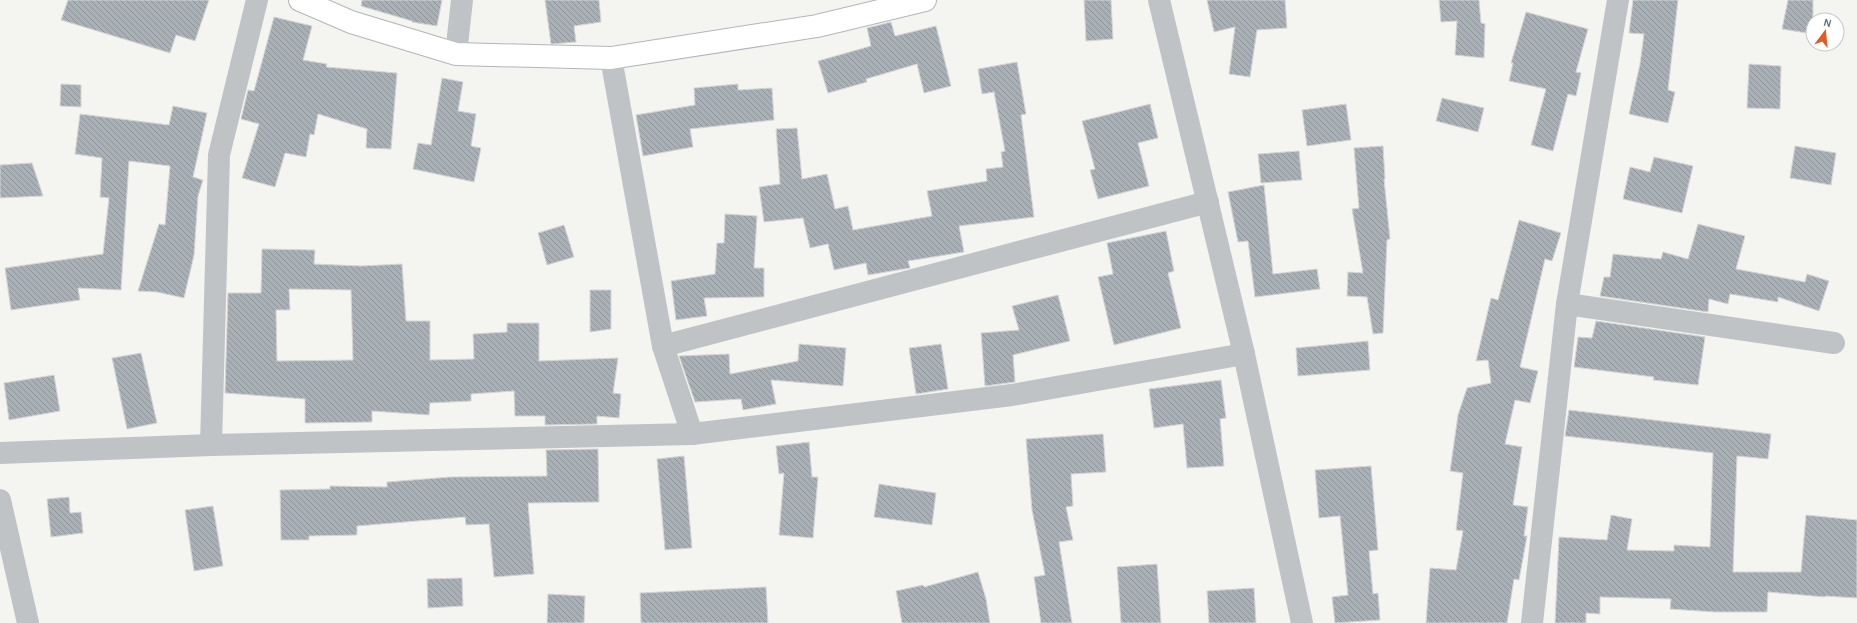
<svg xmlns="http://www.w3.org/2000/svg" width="1857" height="623" viewBox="0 0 1857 623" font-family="Karla,sans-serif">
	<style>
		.building { fill: url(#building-back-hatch); stroke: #d5d6d3; fill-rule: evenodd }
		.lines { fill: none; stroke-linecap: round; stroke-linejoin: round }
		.secondary-casing { stroke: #b1b6bb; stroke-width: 24 }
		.street { stroke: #bfc3c6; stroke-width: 22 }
		.secondary { stroke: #fff; stroke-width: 22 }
	</style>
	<defs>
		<pattern id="building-back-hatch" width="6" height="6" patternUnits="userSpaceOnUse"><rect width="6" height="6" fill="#aab1b6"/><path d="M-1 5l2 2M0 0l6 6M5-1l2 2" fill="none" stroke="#8e9499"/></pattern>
	</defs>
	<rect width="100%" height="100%" fill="#f4f5f0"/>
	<!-- building -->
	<g class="building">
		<path d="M 68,0 L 209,0 L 195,41 L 176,35 L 170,53 L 61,20 Z"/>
		<path d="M 362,0 L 442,0 L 437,26 L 412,22 L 412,21 L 361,6 Z"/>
		<path d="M 545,0 L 599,0 L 601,22 L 574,26 L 576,42 L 551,44 Z"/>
		<path d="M 1084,0 L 1111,0 L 1113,39 L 1086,41 Z"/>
		<path d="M 1207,0 L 1285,0 L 1287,28 L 1257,30 L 1250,77 L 1229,74 L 1235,27 L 1214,32 Z"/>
		<path d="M 1439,0 L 1479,0 L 1481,23 L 1485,24 L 1484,58 L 1455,55 L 1457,21 L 1441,22 Z"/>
		<path d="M 1633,0 L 1678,0 L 1668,90 L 1675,92 L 1668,123 L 1629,114 L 1640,64 L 1644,34 L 1629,33 Z"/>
		<path d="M 1788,0 L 1813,0 L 1813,34 L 1782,29 Z"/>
		<path d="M 1526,12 L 1588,29 L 1576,72 L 1581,73 L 1576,96 L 1568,94 L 1553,151 L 1531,145 L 1546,89 L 1509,81 L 1513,63 L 1511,63 Z"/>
		<path d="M 274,17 L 312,26 L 303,60 L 327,64 L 326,67 L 397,73 L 391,149 L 366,148 L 367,129 L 318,114 L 314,135 L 310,134 L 306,157 L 285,153 L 275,187 L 242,178 L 259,124 L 241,119 L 248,90 L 254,91 Z"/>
		<path d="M 891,22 L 895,36 L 936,26 L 951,86 L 924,93 L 917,64 L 866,79 L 867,82 L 828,93 L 818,61 L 871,46 L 867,28 Z"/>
		<path d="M 1017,62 L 1026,114 L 1021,115 L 1034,217 L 959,226 L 964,252 L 908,261 L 910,268 L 868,275 L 866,263 L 834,270 L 828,244 L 810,248 L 803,218 L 764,222 L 759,187 L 780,184 L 776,129 L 797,128 L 802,179 L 827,174 L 835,209 L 848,206 L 853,230 L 932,216 L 927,191 L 987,181 L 986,169 L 1003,167 L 1001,152 L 1005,151 L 994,92 L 982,94 L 978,69 Z"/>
		<path d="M 1749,64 L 1781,66 L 1780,109 L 1747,108 Z"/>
		<path d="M 442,78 L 463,82 L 458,111 L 476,114 L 471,146 L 481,148 L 474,182 L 413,169 L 418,143 L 431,145 Z"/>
		<path d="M 61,84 L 81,85 L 81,107 L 60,106 Z"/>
		<path d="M 738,84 L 738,90 L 772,88 L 774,120 L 690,129 L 693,147 L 643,156 L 636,115 L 695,105 L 694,88 Z"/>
		<path d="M 1442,98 L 1484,108 L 1478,132 L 1436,121 Z"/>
		<path d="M 1150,104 L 1158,138 L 1138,143 L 1149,186 L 1098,199 L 1090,170 L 1095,169 L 1082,121 Z"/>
		<path d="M 1346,104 L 1351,140 L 1307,146 L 1302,110 Z"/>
		<path d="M 173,106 L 207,113 L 193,177 L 203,180 L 198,196 L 194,255 L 184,298 L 157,292 L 138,291 L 159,224 L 165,225 L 170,166 L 129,161 L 121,290 L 78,288 L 80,300 L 11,310 L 5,268 L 103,254 L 109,198 L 100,197 L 102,158 L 75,154 L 80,114 L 169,125 Z"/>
		<path d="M 1383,146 L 1385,179 L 1384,179 L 1390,239 L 1387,240 L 1383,333 L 1373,334 L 1367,297 L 1347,296 L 1348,272 L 1363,273 L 1352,209 L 1359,208 L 1354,148 Z"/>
		<path d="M 1795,146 L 1836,153 L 1831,185 L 1790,178 Z"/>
		<path d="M 1299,151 L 1302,180 L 1261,183 L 1258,154 Z"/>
		<path d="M 1654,157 L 1693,166 L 1682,213 L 1623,199 L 1630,167 L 1650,172 Z"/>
		<path d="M 32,163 L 43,196 L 0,198 L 0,165 Z"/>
		<path d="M 1264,185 L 1273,274 L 1317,269 L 1320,289 L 1255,297 L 1248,241 L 1238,242 L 1228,192 Z"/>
		<path d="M 725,214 L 757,216 L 754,268 L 764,268 L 764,297 L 704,298 L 707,316 L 676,320 L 671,281 L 715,274 L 717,243 L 724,243 Z"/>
		<path d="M 1519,220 L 1561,233 L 1552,261 L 1545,259 L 1520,367 L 1538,371 L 1530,403 L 1515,400 L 1505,444 L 1522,447 L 1513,505 L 1528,507 L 1524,536 L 1527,536 L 1519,580 L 1514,579 L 1507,623 L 1426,623 L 1430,568 L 1456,570 L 1463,531 L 1456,530 L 1463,473 L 1450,471 L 1458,415 L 1467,388 L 1491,383 L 1488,360 L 1476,361 L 1491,298 L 1498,300 Z"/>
		<path d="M 1698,224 L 1745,236 L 1736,269 L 1805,282 L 1807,274 L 1829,281 L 1819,311 L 1778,297 L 1778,302 L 1730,294 L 1728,304 L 1709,299 L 1708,312 L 1600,296 L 1604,277 L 1610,277 L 1613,254 L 1661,259 L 1663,252 L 1688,259 Z"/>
		<path d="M 564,225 L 574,257 L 547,265 L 538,233 Z"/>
		<path d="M 1166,231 L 1174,271 L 1168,273 L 1181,328 L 1114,345 L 1098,277 L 1113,274 L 1107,243 Z"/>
		<path d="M 262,249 L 315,250 L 314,264 L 361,266 L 402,264 L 406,321 L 430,321 L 430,360 L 474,359 L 473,334 L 507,332 L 507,323 L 539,323 L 539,361 L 618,358 L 613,393 L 621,394 L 619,418 L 597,416 L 597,424 L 545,425 L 545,416 L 515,416 L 514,391 L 471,394 L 471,401 L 430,403 L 429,415 L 372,411 L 372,422 L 305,423 L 305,399 L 225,393 L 228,293 L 261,293 ZM 289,289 L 351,290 L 353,360 L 277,361 L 276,310 L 290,310 Z"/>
		<path d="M 590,290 L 611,290 L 611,329 L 590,332 Z"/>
		<path d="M 1058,295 L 1070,341 L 1013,355 L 1015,382 L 985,386 L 981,333 L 1019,330 L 1012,306 Z"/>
		<path d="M 1596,321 L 1705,337 L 1698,385 L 1653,380 L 1654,377 L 1574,367 L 1578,337 L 1592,338 Z"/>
		<path d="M 1368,341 L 1370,370 L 1298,376 L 1296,348 Z"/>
		<path d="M 799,344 L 846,348 L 843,386 L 771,380 L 776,404 L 743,410 L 741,399 L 695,402 L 679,356 L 729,354 L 730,374 L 798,361 Z"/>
		<path d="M 941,344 L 948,389 L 916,394 L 909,348 Z"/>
		<path d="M 141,353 L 157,423 L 127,429 L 112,358 Z"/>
		<path d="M 54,375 L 60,411 L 9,420 L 4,383 Z"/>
		<path d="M 1221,380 L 1226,418 L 1220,419 L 1224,466 L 1187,468 L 1183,424 L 1154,428 L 1149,389 Z"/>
		<path d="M 1569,410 L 1771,434 L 1768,459 L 1737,456 L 1733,572 L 1801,572 L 1806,515 L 1857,520 L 1857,598 L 1825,596 L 1825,597 L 1768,592 L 1767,612 L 1715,612 L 1670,609 L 1671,599 L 1600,597 L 1600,614 L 1586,613 L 1586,623 L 1555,623 L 1559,537 L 1607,540 L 1611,515 L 1632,519 L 1627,550 L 1674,551 L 1674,545 L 1710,547 L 1713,453 L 1565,436 Z"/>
		<path d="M 1103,434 L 1106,472 L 1071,474 L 1073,506 L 1066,507 L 1073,540 L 1059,542 L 1072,623 L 1041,623 L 1034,577 L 1045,575 L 1032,510 L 1026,439 Z"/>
		<path d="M 809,442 L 812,477 L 818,477 L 813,538 L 779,535 L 784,473 L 779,474 L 776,446 Z"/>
		<path d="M 598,449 L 599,502 L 528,503 L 534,574 L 494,577 L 489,524 L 466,525 L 465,517 L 357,526 L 357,535 L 309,536 L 309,540 L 281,540 L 280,490 L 330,489 L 330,486 L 387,487 L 387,482 L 450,477 L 547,476 L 546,450 Z"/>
		<path d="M 684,456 L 692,548 L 665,550 L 657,459 Z"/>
		<path d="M 1371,466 L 1378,550 L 1369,551 L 1373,594 L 1378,593 L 1380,620 L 1335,623 L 1332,597 L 1348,595 L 1340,516 L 1319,518 L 1315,470 Z"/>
		<path d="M 879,484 L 936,493 L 932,525 L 874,517 Z"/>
		<path d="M 69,497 L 70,513 L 81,512 L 83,533 L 51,537 L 47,499 Z"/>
		<path d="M 213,506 L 223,566 L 194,571 L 185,510 Z"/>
		<path d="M 1157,564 L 1161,623 L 1121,623 L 1117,567 Z"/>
		<path d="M 978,572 L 986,599 L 990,623 L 902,623 L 896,591 L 923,585 L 924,587 Z"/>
		<path d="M 462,578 L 463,606 L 428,608 L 427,579 Z"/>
		<path d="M 766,587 L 768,623 L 641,623 L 640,593 Z"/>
		<path d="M 1254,588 L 1256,623 L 1209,623 L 1207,591 Z"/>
		<path d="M 548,594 L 585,596 L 584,623 L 547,623 Z"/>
	</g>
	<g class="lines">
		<!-- secondary casing -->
		<g class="secondary-casing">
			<path id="secondary" d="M 300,0 L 351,22 L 456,54 L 611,58 L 817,26 L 925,0"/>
		</g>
		<!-- street -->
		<g class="street">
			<path d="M 1159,0 L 1244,354 L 1302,623"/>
			<path d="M 456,54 L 462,0"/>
			<path d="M 611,58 L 663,346 L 692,434"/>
			<path d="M 1567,304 L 1834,343"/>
			<path d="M 663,346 L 1208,202"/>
			<path d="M 211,445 L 219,155 L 257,0"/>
			<path d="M 0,453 L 211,445 L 692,434 L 1012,395 L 1244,354"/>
			<path d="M 0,500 L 28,623"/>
			<path d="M 1532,623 L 1567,304 L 1618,0"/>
		</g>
		<!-- secondary -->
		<use href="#secondary" class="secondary"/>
	</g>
	<!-- north arrow -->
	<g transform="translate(1825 32) rotate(16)"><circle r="19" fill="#ffffff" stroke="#c1c7cd"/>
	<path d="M0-3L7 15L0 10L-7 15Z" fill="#e25923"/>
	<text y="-6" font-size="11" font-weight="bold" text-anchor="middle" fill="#637281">N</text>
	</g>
</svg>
